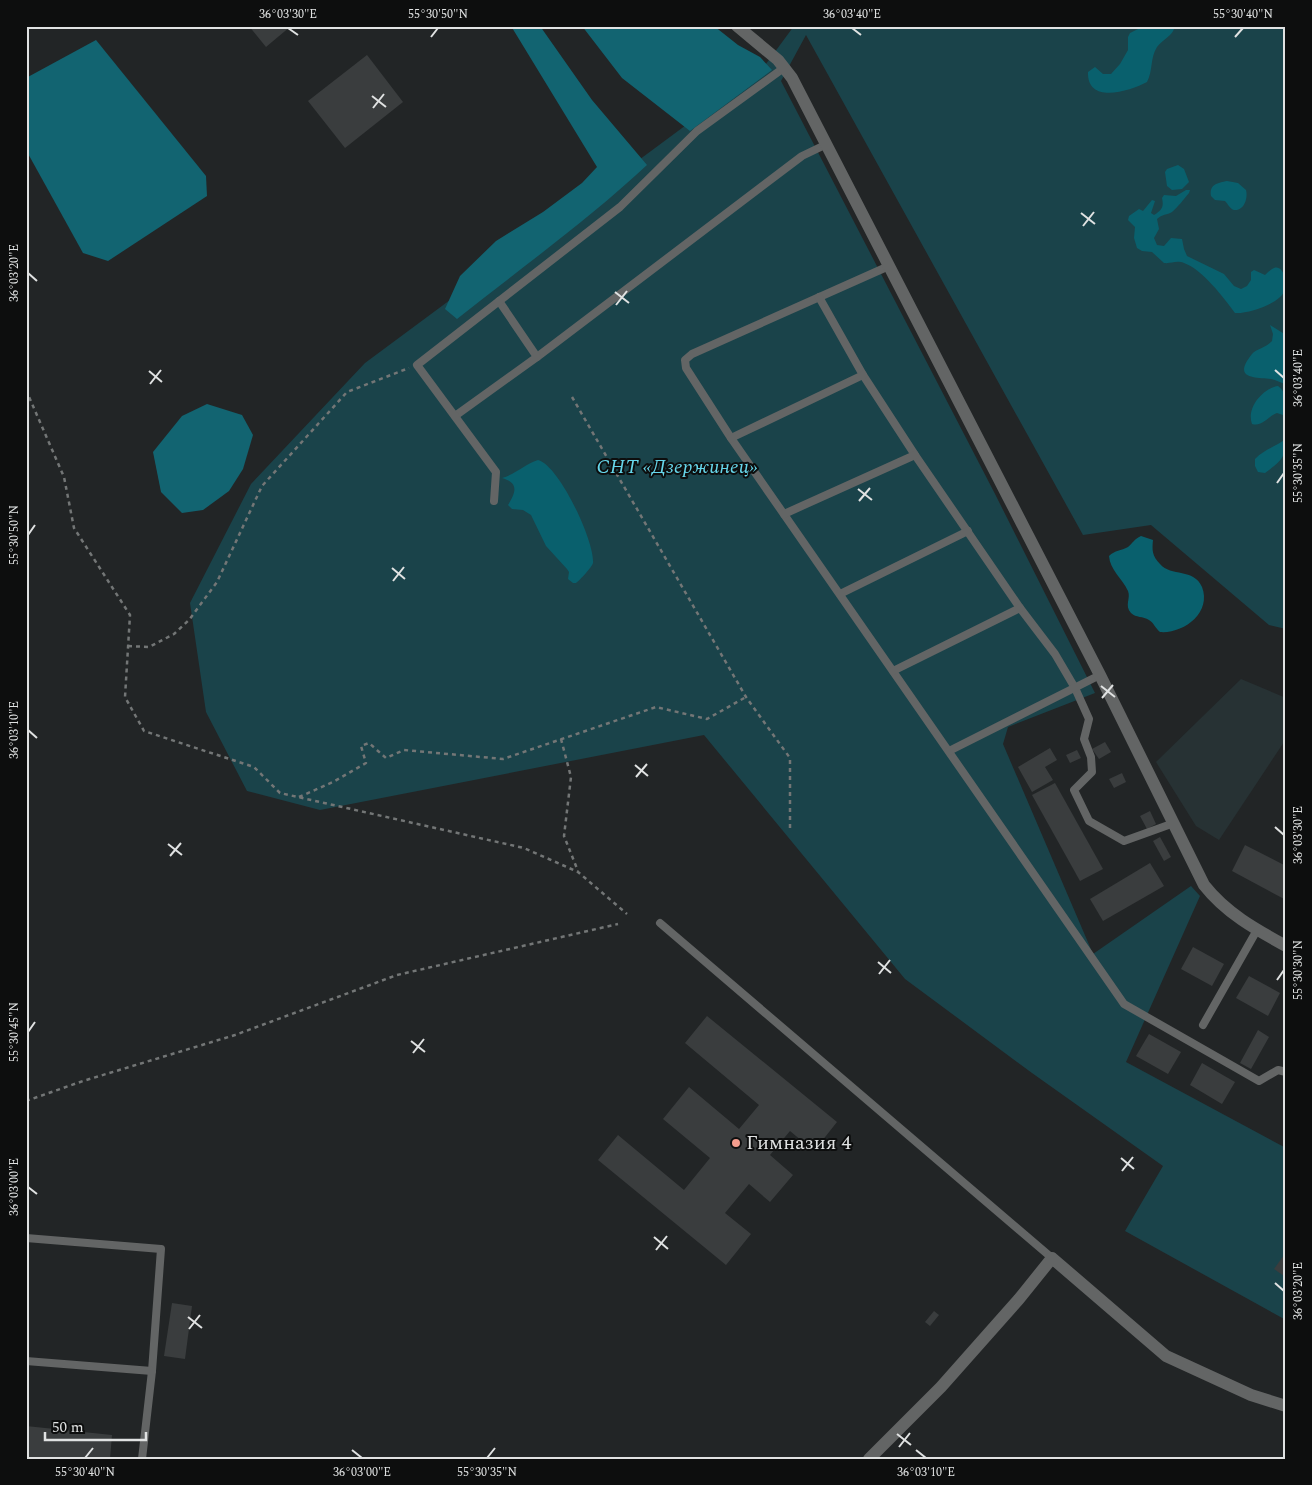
<svg xmlns="http://www.w3.org/2000/svg" width="1312" height="1485" viewBox="0 0 1312 1485" font-family="Spectral,serif">
	<style>
		.built { fill: #273234 }
		.green { fill: #1a434a }
		.forest { fill: #126471 }
		.water { fill: #09606d }
		.building { fill: #3a3d3e }
		.lines { fill: none; stroke-linecap: round; stroke-linejoin: round }
		.path { stroke: #737676; stroke-width: 2.5; stroke-dasharray: 4 4; stroke-linecap: butt }
		.service { stroke: #636565; stroke-width: 8 }
		.minor { stroke: #636565; stroke-width: 12 }
		.ticks { fill: none; stroke: #e0e2e2; stroke-width: 2 }
		.poi-dot { fill: #f49d8d; stroke: #0d0e0e; stroke-width: 2 }
		.labels { text-anchor: middle; dominant-baseline: central; stroke-width: 4; stroke-linejoin: round; paint-order: stroke }
		.park-label { font-size: 20px; font-style: italic; fill: #66d6ea; stroke: #0d0e0e }
		.poi-label { font-size: 20px; fill: #e0e2e2; stroke: #0d0e0e; text-anchor: start }
		.neatline { fill: none; stroke: #e0e2e2; stroke-width: 2 }
		.ticks-label { font-size: 12px; text-anchor: middle; fill: #e0e2e2 }
	</style>
	<rect width="100%" height="100%" fill="#222526"/>
	<!-- built -->
	<path class="built" d="M 1241,679 L 1286,698 L 1286,739 L 1219,840 L 1196,826 L 1156,762 Z"/>
	<!-- green -->
	<path class="green" d="M 794,26 L 1286,26 L 1286,629 L 1269,625 L 1151,525 L 1083,535 L 806,35 L 781,81 L 994,492 L 1095,693 L 1008,727 L 1003,744 L 1093,954 L 1191,886 L 1200,896 L 1126,1062 L 1286,1148 L 1286,1320 L 1125,1231 L 1163,1166 L 1032,1073 L 905,979 L 704,735 L 320,810 L 247,791 L 206,712 L 190,603 L 251,484 L 365,363 L 763,68 Z"/>
	<!-- forest -->
	<g class="forest">
		<path d="M 511,26 L 540,26 L 592,100 L 647,165 C 587,221 521,268 457,319 L 445,309 L 460,276 L 496,241 L 543,212 L 582,183 L 597,167 Z"/>
		<path d="M 582,26 L 714,26 L 738,45 L 760,57 L 772,70 L 690,131 L 622,78 Z"/>
		<path d="M 96,40 L 206,176 L 207,196 L 108,261 L 83,253 L 26,150 L 26,78 Z"/>
		<path d="M 207,404 L 242,415 L 253,435 L 243,469 L 229,491 L 203,510 L 182,513 L 161,492 L 153,452 L 182,416 Z"/>
	</g>
	<!-- water -->
	<g class="water">
		<path d="M 1144,26 L 1175,26 C 1173,36 1163,39 1157,47 C 1150,58 1153,71 1147,82 C 1130,91 1087,105 1088,72 L 1095,67 L 1103,74 L 1111,74 L 1120,64 L 1128,50 L 1128,37 L 1130,33 Z"/>
		<path d="M 1178,165 L 1184,169 L 1189,182 L 1182,189 L 1172,190 L 1167,186 L 1165,172 L 1167,169 Z"/>
		<path d="M 1227,181 L 1238,183 L 1246,190 C 1248,197 1245,211 1234,210 C 1230,209 1228,204 1225,201 L 1215,200 L 1211,196 C 1209,184 1218,183 1227,181 Z"/>
		<path d="M 1186,190 L 1190,190 L 1189,193 C 1184,199 1178,207 1172,212 C 1167,215 1162,214 1157,219 L 1159,229 L 1154,238 L 1157,245 L 1164,246 L 1171,238 L 1182,239 L 1184,249 L 1187,256 L 1224,274 L 1234,286 L 1241,289 L 1247,286 L 1251,280 L 1251,272 L 1254,270 L 1265,275 C 1267,273 1271,269 1274,268 C 1284,264 1288,285 1284,292 C 1278,304 1248,314 1235,313 C 1224,298 1202,269 1184,263 C 1176,260 1171,264 1164,263 L 1152,252 L 1142,251 L 1137,248 L 1134,238 L 1135,227 L 1128,220 L 1129,216 L 1139,209 L 1143,211 L 1152,200 L 1155,201 L 1151,213 L 1154,215 C 1162,210 1164,207 1162,198 L 1164,195 L 1176,196 Z"/>
		<path d="M 1270,325 L 1286,335 L 1286,384 C 1281,383 1276,380 1271,379 C 1254,377 1232,379 1252,354 C 1256,349 1266,348 1272,341 L 1273,334 Z"/>
		<path d="M 1278,386 C 1289,394 1286,408 1286,421 L 1283,415 L 1277,413 C 1268,416 1263,427 1252,424 C 1246,408 1263,388 1278,386 Z"/>
		<path d="M 1286,438 C 1286,458 1281,461 1265,473 L 1258,472 L 1255,466 L 1255,459 C 1265,448 1279,446 1286,438 Z"/>
		<path d="M 538,460 C 559,465 595,542 593,563 C 592,567 580,580 576,583 L 573,583 L 568,579 L 569,572 L 567,569 L 546,546 L 531,515 L 523,510 L 512,509 L 508,505 C 516,492 519,483 502,478 C 516,474 525,464 538,460 Z"/>
		<path d="M 1141,536 L 1153,540 C 1152,550 1152,556 1160,564 C 1171,577 1194,568 1202,587 C 1212,613 1183,634 1160,632 C 1155,628 1154,623 1149,620 C 1143,616 1136,618 1131,613 C 1124,606 1131,598 1128,591 C 1122,578 1110,570 1109,556 C 1115,550 1121,551 1128,547 C 1133,543 1134,539 1141,536 Z"/>
	</g>
	<!-- building -->
	<g class="building">
		<path d="M 249,26 L 291,26 L 266,47 Z"/>
		<path d="M 367,55 L 403,102 L 345,148 L 308,101 Z"/>
		<path d="M 1105,742 L 1111,752 L 1099,759 L 1092,749 Z"/>
		<path d="M 1050,748 L 1057,760 L 1045,767 L 1053,780 L 1032,792 L 1018,767 Z"/>
		<path d="M 1077,750 L 1081,758 L 1070,763 L 1066,755 Z"/>
		<path d="M 1122,773 L 1126,782 L 1114,788 L 1109,779 Z"/>
		<path d="M 1055,783 L 1103,869 L 1080,881 L 1032,795 Z"/>
		<path d="M 1150,811 L 1156,824 L 1147,829 L 1140,816 Z"/>
		<path d="M 1160,837 L 1171,857 L 1164,861 L 1153,841 Z"/>
		<path d="M 1245,845 L 1286,866 L 1286,900 L 1232,871 Z"/>
		<path d="M 1150,863 L 1164,886 L 1103,921 L 1090,899 Z"/>
		<path d="M 1193,947 L 1224,964 L 1212,986 L 1181,969 Z"/>
		<path d="M 1249,976 L 1280,993 L 1268,1016 L 1236,998 Z"/>
		<path d="M 707,1016 L 837,1122 L 814,1151 L 790,1131 L 770,1155 L 793,1175 L 770,1202 L 749,1184 L 725,1213 L 751,1234 L 726,1265 L 598,1160 L 618,1135 L 684,1190 L 710,1158 L 663,1119 L 689,1087 L 739,1129 L 759,1105 L 685,1043 Z"/>
		<path d="M 1258,1030 L 1269,1037 L 1251,1069 L 1240,1063 Z"/>
		<path d="M 1149,1034 L 1181,1052 L 1168,1074 L 1136,1056 Z"/>
		<path d="M 1202,1063 L 1235,1082 L 1222,1104 L 1190,1085 Z"/>
		<path d="M 1284,1255 L 1286,1256 L 1286,1273 L 1284,1276 L 1274,1269 Z"/>
		<path d="M 172,1303 L 192,1306 L 185,1359 L 164,1356 Z"/>
		<path d="M 934,1311 L 939,1315 L 930,1326 L 925,1322 Z"/>
		<path d="M 26,1426 L 112,1435 L 110,1459 L 42,1459 L 26,1457 Z"/>
	</g>
	<g class="lines">
		<!-- path -->
		<g class="path">
			<path d="M 26,390 L 64,477 L 74,528 L 130,615 L 125,697 L 144,731 L 254,767 L 280,793 L 524,848 L 578,872 L 627,914"/>
			<path d="M 572,397 L 746,697 L 790,758 L 790,829"/>
			<path d="M 128,646 L 149,647 L 174,634 L 189,620 L 217,582 L 262,486 L 347,392 L 409,368"/>
			<path d="M 561,739 L 571,777 L 564,836 L 578,871"/>
			<path d="M 299,797 L 333,782 L 366,763 L 361,746 L 369,743 L 386,758 L 404,750 L 503,759 L 656,707 L 707,719 L 746,697"/>
			<path d="M 26,1101 L 83,1081 L 235,1035 L 397,975 L 618,924"/>
		</g>
		<!-- service -->
		<g class="service">
			<path d="M 889,266 L 692,354 L 685,360 L 686,368 L 731,438 L 1124,1004 L 1259,1081 L 1278,1070 L 1286,1072"/>
			<path d="M 819,297 L 863,375 L 915,455 L 1020,608 L 1055,654 L 1075,688 L 1089,719 L 1084,739 L 1091,757 L 1092,772 L 1074,790 L 1089,821 L 1124,841 L 1174,823"/>
			<path d="M 537,357 L 802,156 L 827,144"/>
			<path d="M 455,416 L 537,357 L 499,301"/>
			<path d="M 731,438 L 863,375"/>
			<path d="M 494,501 L 496,472 L 417,365 L 620,207 L 697,131 L 785,67"/>
			<path d="M 784,514 L 915,455"/>
			<path d="M 840,594 L 968,531"/>
			<path d="M 893,671 L 1020,608"/>
			<path d="M 949,751 L 1100,675"/>
			<path d="M 660,923 L 1052,1258"/>
			<path d="M 1203,1025 L 1257,930"/>
			<path d="M 26,1238 L 161,1249 L 152,1371 L 142,1459"/>
			<path d="M 26,1361 L 152,1371"/>
		</g>
		<!-- minor -->
		<g class="minor">
			<path d="M 737,26 L 778,60 L 792,78 L 1100,675 L 1204,885 C 1226,913 1255,929 1286,946"/>
			<path d="M 869,1459 L 941,1387 L 1019,1299 L 1052,1258 L 1166,1356 L 1251,1395 L 1286,1406"/>
		</g>
	</g>
	<!-- ticks -->
	<path class="ticks" d="M 288,28 L 298,35M 852,28 L 861,35M 431,37 L 438,28M 1235,37 L 1243,28M 372,96 L 386,107M 373,108 L 384,94M 1081,213 L 1095,224M 1083,226 L 1094,212M 28,273 L 37,281M 615,292 L 629,303M 616,305 L 627,291M 1275,370 L 1284,378M 149,371 L 162,382M 150,384 L 161,370M 1277,483 L 1284,473M 858,489 L 872,500M 859,501 L 870,488M 28,535 L 35,525M 392,568 L 405,579M 393,581 L 404,567M 1101,686 L 1115,697M 1102,698 L 1113,685M 28,730 L 37,738M 635,765 L 648,776M 636,777 L 647,764M 1275,827 L 1284,835M 168,844 L 182,855M 170,856 L 181,843M 878,962 L 891,973M 879,974 L 890,960M 1277,980 L 1284,970M 28,1032 L 35,1022M 411,1041 L 425,1052M 413,1053 L 424,1039M 1121,1158 L 1134,1169M 1122,1171 L 1133,1157M 28,1187 L 37,1194M 654,1237 L 668,1249M 656,1250 L 667,1236M 1275,1283 L 1284,1291M 188,1317 L 202,1328M 189,1329 L 200,1315M 897,1434 L 911,1445M 899,1447 L 910,1433M 352,1450 L 362,1458M 916,1450 L 926,1458M 85,1458 L 93,1448M 487,1458 L 495,1448"/>
	<!-- markers -->
	<circle class="poi-dot" cx="736" cy="1143" r="5"/>
	<g class="labels">
		<!-- park labels -->
		<g class="park-label">
			<text x="677" y="467">СНТ «Дзержинец»</text>
		</g>
		<!-- poi labels -->
		<g class="poi-label">
			<text x="746" y="1143">Гимназия 4</text>
		</g>
	</g>
	<!-- border -->
	<rect width="1312" height="1485" fill="none" stroke="#0d0e0e" stroke-width="55"/>
	<!-- scale -->
	<path d="M45 1432v8h101v-8" fill="none" stroke="#e0e2e2" stroke-width="2.5"/>
	<text x="52" y="1432" font-size="15" fill="#e0e2e2" stroke="#0d0e0e" stroke-width="4" paint-order="stroke">50 m</text>
	<rect x="28" y="28" width="1256" height="1430" class="neatline"/>
	<g class="ticks-label">
		<text x="288" y="18">36°03'30"E</text>
		<text x="438" y="18">55°30'50"N</text>
		<text x="852" y="18">36°03'40"E</text>
		<text x="1243" y="18">55°30'40"N</text>
		<text transform="translate(14 273) rotate(-90)" y="4">36°03'20"E</text>
		<text transform="translate(1298 378) rotate(-90)" y="4">36°03'40"E</text>
		<text transform="translate(1298 473) rotate(-90)" y="4">55°30'35"N</text>
		<text transform="translate(14 535) rotate(-90)" y="4">55°30'50"N</text>
		<text transform="translate(14 730) rotate(-90)" y="4">36°03'10"E</text>
		<text transform="translate(1298 835) rotate(-90)" y="4">36°03'30"E</text>
		<text transform="translate(1298 970) rotate(-90)" y="4">55°30'30"N</text>
		<text transform="translate(14 1032) rotate(-90)" y="4">55°30'45"N</text>
		<text transform="translate(14 1187) rotate(-90)" y="4">36°03'00"E</text>
		<text transform="translate(1298 1291) rotate(-90)" y="4">36°03'20"E</text>
		<text x="85" y="1476">55°30'40"N</text>
		<text x="362" y="1476">36°03'00"E</text>
		<text x="487" y="1476">55°30'35"N</text>
		<text x="926" y="1476">36°03'10"E</text>
	</g>
</svg>
